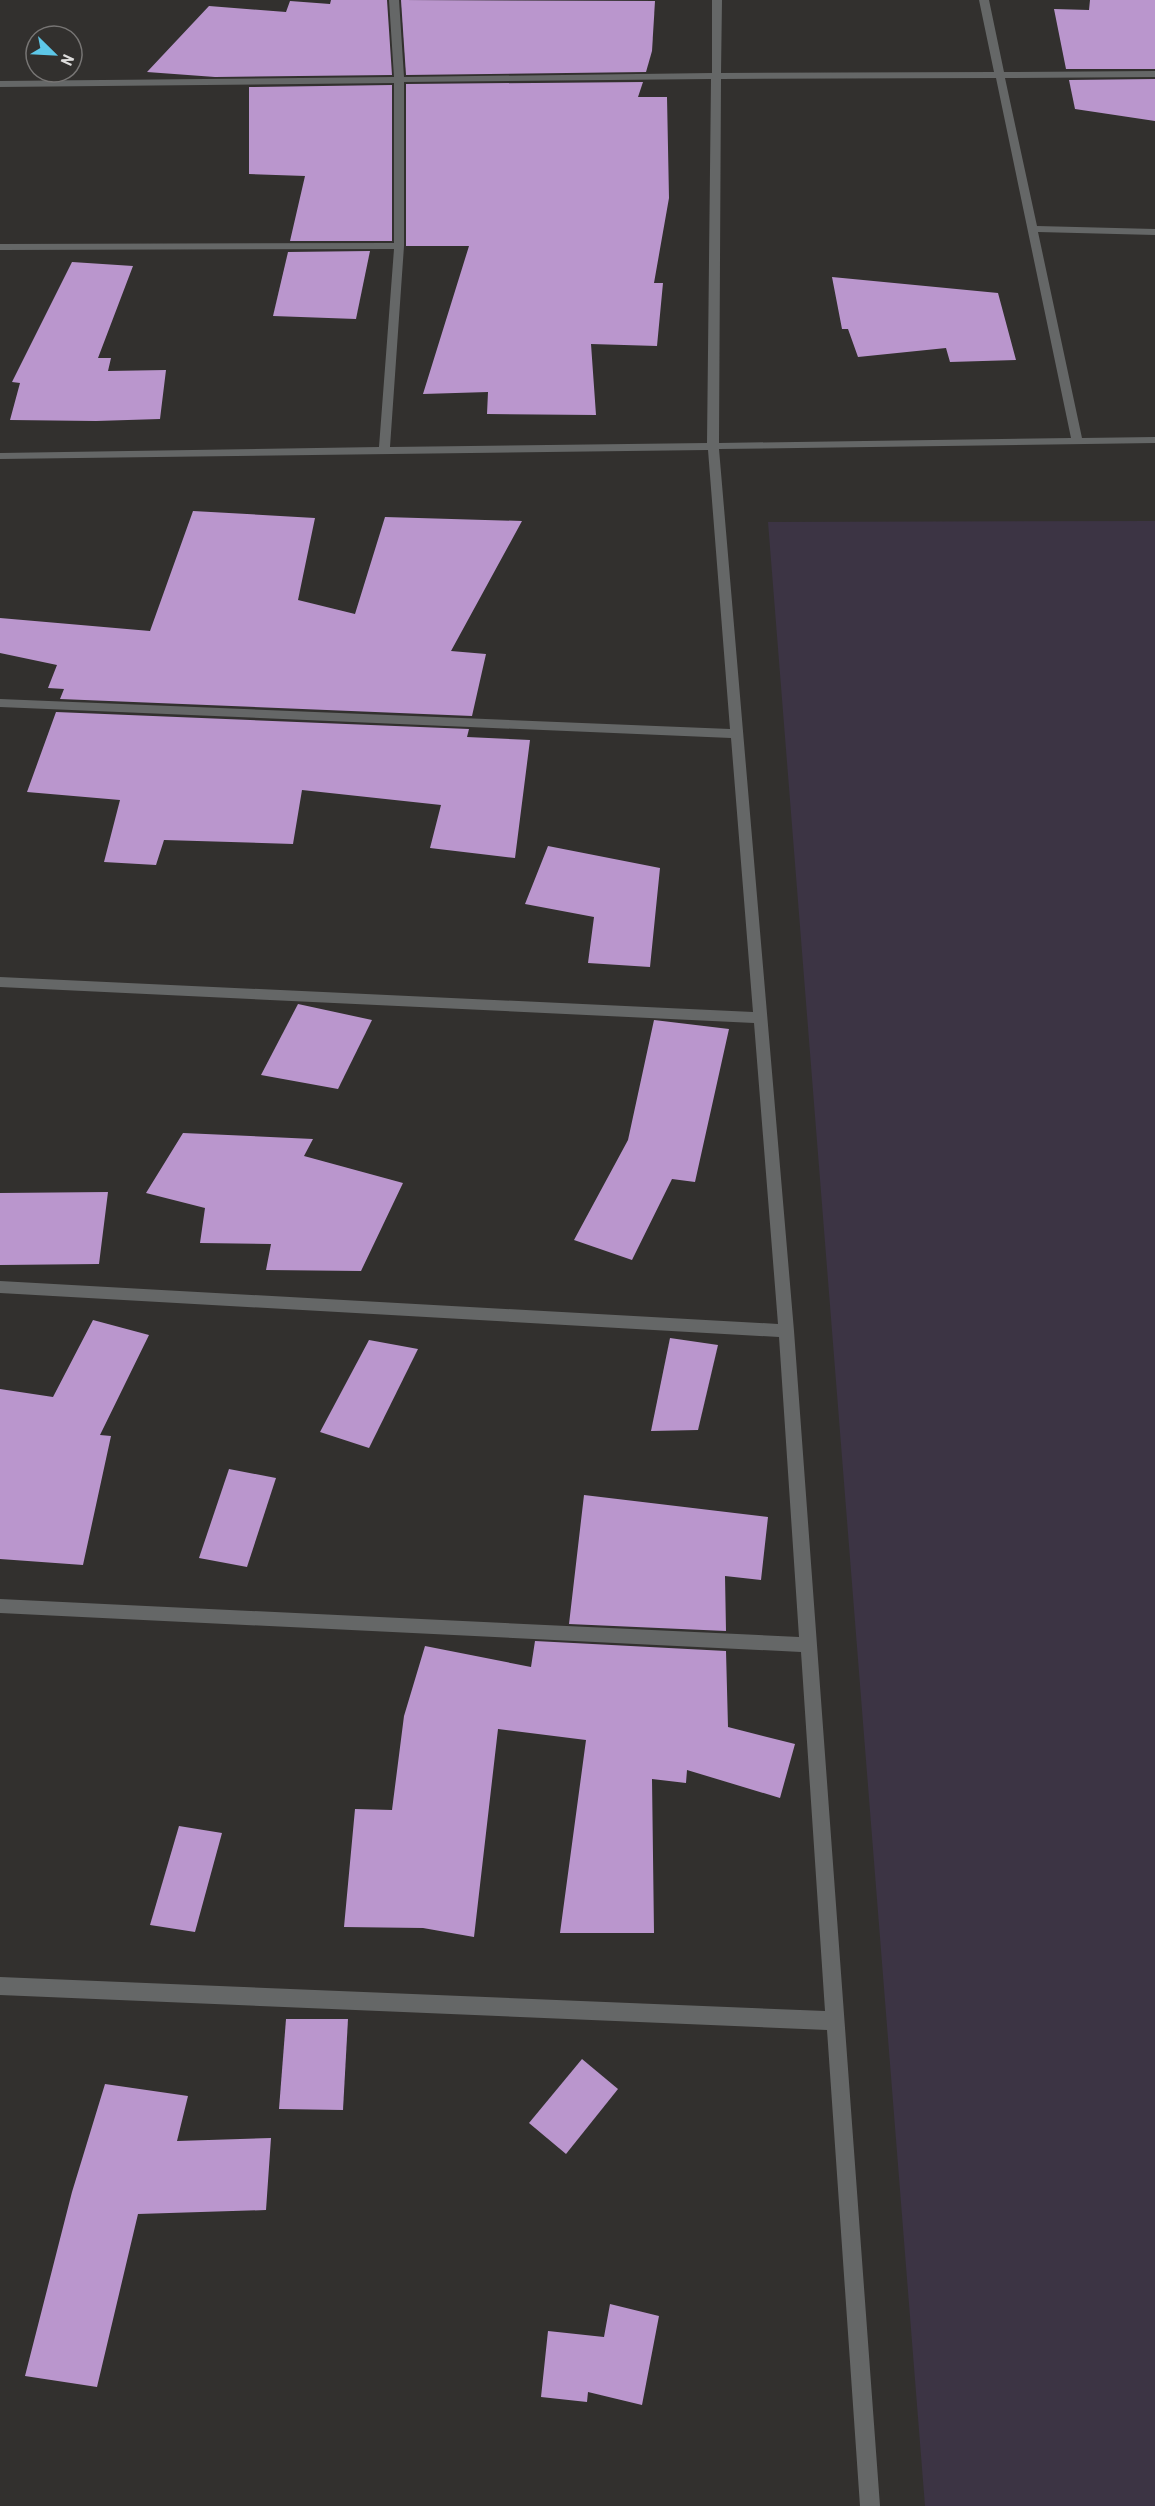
<svg xmlns="http://www.w3.org/2000/svg" width="1155" height="2506" viewBox="0 0 1155 2506" font-family="'Roboto Condensed',sans-serif">
	<style>
		.industrial { fill: #3c3444 }
		.building { fill: #ba96cd }
		.lines { fill: none; stroke-linecap: round; stroke-linejoin: round }
		.minor { fill: #656767; fill-rule: evenodd }
	</style>
	<rect width="100%" height="100%" fill="#32302e"/>
	<!-- industrial -->
	<path class="industrial" d="M 1155,521 L 1155,2506 L 925,2506 L 768,522 Z"/>
	<!-- building -->
	<g class="building">
		<path d="M 331,0 L 387,0 L 392,75 L 215,77 L 147,72 L 209,6 L 286,12 L 290,1 L 330,4 Z"/>
		<path d="M 401,0 L 655,1 L 652,51 L 646,72 L 406,75 Z"/>
		<path d="M 1090,0 L 1155,0 L 1155,69 L 1066,69 L 1054,9 L 1089,10 Z"/>
		<path d="M 1155,79 L 1155,121 L 1075,109 L 1069,80 Z"/>
		<path d="M 643,82 L 638,97 L 667,97 L 669,198 L 654,283 L 663,283 L 657,346 L 591,344 L 596,415 L 487,414 L 488,392 L 423,394 L 469,246 L 406,246 L 406,84 Z"/>
		<path d="M 392,85 L 392,241 L 290,241 L 305,176 L 249,174 L 249,87 Z"/>
		<path d="M 370,251 L 356,319 L 273,316 L 288,252 Z"/>
		<path d="M 72,262 L 133,266 L 98,358 L 111,358 L 108,371 L 166,370 L 160,419 L 96,421 L 10,420 L 20,383 L 12,382 Z"/>
		<path d="M 832,277 L 998,293 L 1016,360 L 950,362 L 946,348 L 858,357 L 848,329 L 842,329 Z"/>
		<path d="M 193,511 L 315,518 L 298,600 L 355,614 L 385,517 L 522,521 L 451,651 L 486,654 L 472,716 L 60,699 L 64,689 L 48,688 L 57,665 L 0,653 L 0,618 L 150,631 Z"/>
		<path d="M 56,712 L 469,729 L 467,737 L 530,740 L 515,858 L 430,848 L 441,805 L 302,790 L 293,844 L 164,840 L 156,865 L 104,862 L 120,800 L 27,792 Z"/>
		<path d="M 548,846 L 660,868 L 650,967 L 588,963 L 594,917 L 525,904 Z"/>
		<path d="M 298,1004 L 372,1020 L 338,1089 L 261,1075 Z"/>
		<path d="M 654,1020 L 729,1029 L 695,1182 L 672,1179 L 632,1260 L 574,1240 L 628,1140 Z"/>
		<path d="M 183,1133 L 313,1139 L 304,1156 L 403,1183 L 361,1271 L 266,1270 L 271,1244 L 200,1243 L 205,1208 L 146,1193 Z"/>
		<path d="M 108,1192 L 99,1264 L 0,1265 L 0,1193 Z"/>
		<path d="M 93,1320 L 149,1335 L 100,1435 L 111,1436 L 83,1565 L 0,1559 L 0,1389 L 53,1397 Z"/>
		<path d="M 670,1338 L 718,1345 L 698,1430 L 651,1431 Z"/>
		<path d="M 369,1340 L 418,1349 L 369,1448 L 320,1432 Z"/>
		<path d="M 229,1469 L 276,1478 L 247,1567 L 199,1558 Z"/>
		<path d="M 584,1495 L 768,1517 L 761,1580 L 725,1576 L 726,1631 L 569,1624 Z"/>
		<path d="M 535,1641 L 726,1651 L 728,1727 L 795,1744 L 780,1798 L 687,1770 L 686,1783 L 652,1779 L 654,1933 L 560,1933 L 586,1740 L 498,1729 L 474,1937 L 423,1928 L 344,1927 L 355,1809 L 392,1810 L 404,1716 L 425,1646 L 531,1667 Z"/>
		<path d="M 179,1826 L 222,1833 L 195,1932 L 150,1925 Z"/>
		<path d="M 286,2019 L 348,2019 L 343,2110 L 279,2109 Z"/>
		<path d="M 582,2059 L 618,2089 L 566,2154 L 529,2123 Z"/>
		<path d="M 105,2084 L 188,2096 L 177,2141 L 271,2138 L 266,2210 L 138,2214 L 97,2387 L 25,2376 L 72,2192 Z"/>
		<path d="M 610,2304 L 659,2316 L 642,2405 L 588,2392 L 587,2402 L 541,2397 L 548,2331 L 604,2337 Z"/>
	</g>
	<g class="lines">
		<!-- minor -->
		<path class="minor" d="M 389,0 L 399,0 L 404,77 L 712,73 L 712,0 L 722,0 L 721,73 L 994,72 L 979,0 L 989,0 L 1004,72 L 1155,71 L 1155,77 L 1005,78 L 1037,226 L 1155,229 L 1155,235 L 1038,232 L 1082,438 L 1155,437 L 1155,443 L 719,449 L 794,1331 L 880,2506 L 860,2506 L 827,2030 L 0,1995 L 0,1977 L 825,2011 L 801,1652 L 0,1613 L 0,1599 L 799,1637 L 779,1337 L 0,1293 L 0,1281 L 778,1324 L 754,1023 L 0,987 L 0,977 L 753,1012 L 731,738 L 0,707 L 0,699 L 730,729 L 708,450 L 0,459 L 0,453 L 379,447 L 394,249 L 0,250 L 0,244 L 394,243 L 394,83 L 0,87 L 0,81 L 394,77 ZM 996,78 L 1071,438 L 719,443 L 721,79 ZM 711,79 L 707,443 L 390,447 L 404,246 L 404,82 Z"/>
	</g>
	<!-- north arrow -->
	<g transform="translate(54 54) rotate(114)"><circle r="28" fill="#32302e" stroke="#777574" stroke-width="1.5"/>
	<path d="M0-4.5L10 22L0 15L-10 22Z" fill="#5dc7e8"/>
	<text y="-9" font-size="16" font-weight="bold" text-anchor="middle" fill="#dedddc">N</text>
	</g>
</svg>
